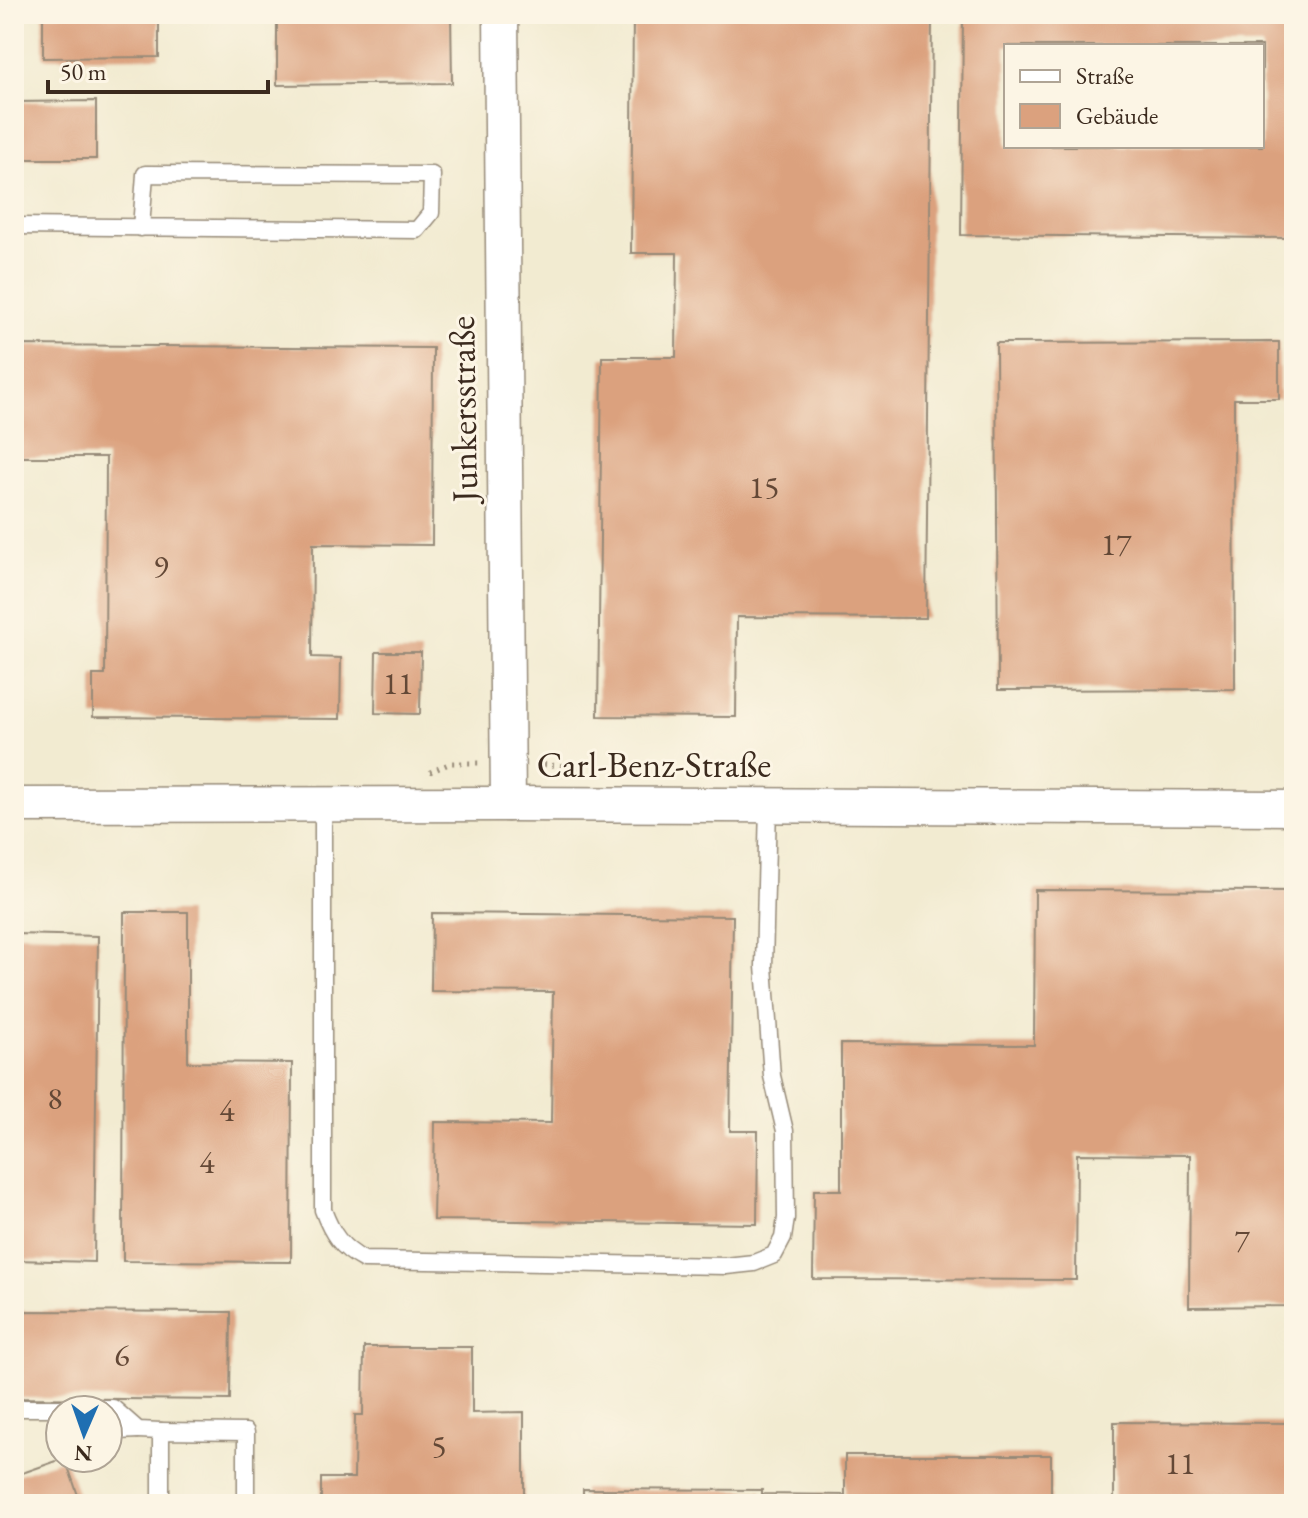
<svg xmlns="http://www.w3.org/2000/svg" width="1308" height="1518" viewBox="0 0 1308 1518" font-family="'EB Garamond',serif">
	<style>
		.building { fill: #dba17e; fill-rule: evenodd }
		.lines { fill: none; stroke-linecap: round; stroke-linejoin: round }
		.service-casing { stroke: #968a78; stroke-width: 19 }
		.minor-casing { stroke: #968a78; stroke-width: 37 }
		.path { stroke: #968a78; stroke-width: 5; stroke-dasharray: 2 6; stroke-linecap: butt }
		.service { stroke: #fff; stroke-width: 16 }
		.minor { stroke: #fff; stroke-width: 34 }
		.labels { text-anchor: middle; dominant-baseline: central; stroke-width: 6; stroke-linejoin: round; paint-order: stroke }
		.number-label { font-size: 32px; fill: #634836 }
		.street-label { font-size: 36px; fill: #3b2a1e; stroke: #fcf5e5 }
	</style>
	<rect width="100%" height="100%" fill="#fcf5e5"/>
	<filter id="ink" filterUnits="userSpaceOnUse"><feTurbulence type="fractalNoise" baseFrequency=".0125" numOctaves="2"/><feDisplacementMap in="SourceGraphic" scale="16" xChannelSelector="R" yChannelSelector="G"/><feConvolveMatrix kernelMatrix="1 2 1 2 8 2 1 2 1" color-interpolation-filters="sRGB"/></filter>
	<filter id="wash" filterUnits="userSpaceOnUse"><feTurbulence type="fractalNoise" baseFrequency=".006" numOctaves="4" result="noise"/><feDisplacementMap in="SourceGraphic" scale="32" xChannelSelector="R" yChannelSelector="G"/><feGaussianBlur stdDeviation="1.8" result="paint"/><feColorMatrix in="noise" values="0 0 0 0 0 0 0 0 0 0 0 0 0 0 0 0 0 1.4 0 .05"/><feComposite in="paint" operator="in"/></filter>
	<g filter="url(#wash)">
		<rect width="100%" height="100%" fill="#f2ebd1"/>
		<g id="blocks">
			<!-- building -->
			<g class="building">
				<path d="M 43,14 L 159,14 L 159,57 L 43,58 Z"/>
				<path d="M 277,14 L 451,14 L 452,83 L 277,85 Z"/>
				<path d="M 633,14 L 932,14 L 926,618 L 737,617 L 736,717 L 598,716 L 602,357 L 676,357 L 677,253 L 631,253 Z"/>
				<path d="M 963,14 L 1294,14 L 1294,238 L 961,235 ZM 1006,46 L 1262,46 L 1262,146 L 1006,146 Z"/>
				<path d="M 96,101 L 96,159 L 14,159 L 14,102 Z"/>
				<path d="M 1279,342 L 1279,399 L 1234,399 L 1235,689 L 998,690 L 996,343 Z"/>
				<path d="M 14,345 L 433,348 L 432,545 L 313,544 L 312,657 L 341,658 L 340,719 L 93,717 L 93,675 L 105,675 L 106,457 L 14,457 Z"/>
				<path d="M 376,652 L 421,652 L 420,714 L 375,713 Z"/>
				<path d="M 1035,890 L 1294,891 L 1294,1306 L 1189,1307 L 1190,1155 L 1077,1154 L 1076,1280 L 813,1279 L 814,1190 L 841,1190 L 841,1044 L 1034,1045 Z"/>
				<path d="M 124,912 L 188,912 L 188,1062 L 292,1063 L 291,1262 L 123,1261 Z"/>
				<path d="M 432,913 L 733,916 L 730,1131 L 758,1131 L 757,1224 L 433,1220 L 435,1122 L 551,1123 L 553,992 L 431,991 Z"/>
				<path d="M 14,934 L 98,936 L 94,1262 L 14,1260 Z"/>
				<path d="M 15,1311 L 231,1312 L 230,1400 L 15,1398 Z"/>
				<path d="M 364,1347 L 472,1347 L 472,1413 L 524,1412 L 524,1504 L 321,1504 L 321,1478 L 354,1478 L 355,1415 L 363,1415 Z"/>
				<path d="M 1114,1422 L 1294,1423 L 1294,1504 L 1114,1504 Z"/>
				<path d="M 845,1455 L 1051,1455 L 1051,1504 L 583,1504 L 583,1489 L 762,1490 L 762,1494 L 845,1495 Z"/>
				<path d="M 65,1458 L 81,1504 L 16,1504 L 14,1476 Z"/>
			</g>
		</g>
	</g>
	<g filter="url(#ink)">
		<use href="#blocks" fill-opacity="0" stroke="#968a78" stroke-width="2"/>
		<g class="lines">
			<!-- service casing -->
			<g class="service-casing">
				<g id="service">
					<path d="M 14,226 L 417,230 L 431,213 L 432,175 L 145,174 L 141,228"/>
					<path d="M 323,805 L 323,1210 C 332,1234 341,1248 364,1260 L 726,1266 L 754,1263 L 774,1255 L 783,1238 L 786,1218 L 785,1131 L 772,1076 L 764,966 L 768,805"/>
					<path d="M 14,1408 L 113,1408 L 138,1430 L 161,1431"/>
					<path d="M 108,1422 L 118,1431 L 138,1430"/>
					<path d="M 161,1504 L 161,1431 L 246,1432 L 246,1504"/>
				</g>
			</g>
			<!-- minor casing -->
			<g class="minor-casing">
				<g id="minor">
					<path d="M 501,14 L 508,804"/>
					<path d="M 14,805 L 508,804 L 1294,808"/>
				</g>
			</g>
			<!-- path -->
			<g class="path">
				<path d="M 536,764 L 564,766 L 581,772"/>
				<path d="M 430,772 L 451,763 L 479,763"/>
			</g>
			<!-- service -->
			<use href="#service" class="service"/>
			<!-- minor -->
			<use href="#minor" class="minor"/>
		</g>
	</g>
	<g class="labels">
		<!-- number labels -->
		<g class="number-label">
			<text x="764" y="487">15</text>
			<text x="1116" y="544">17</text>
			<text x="161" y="566">9</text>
			<text x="398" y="683">11</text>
			<text x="55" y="1098">8</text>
			<text x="227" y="1110">4</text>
			<text x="207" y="1162">4</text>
			<text x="1242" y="1240">7</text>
			<text x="122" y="1355">6</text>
			<text x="439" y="1446">5</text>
			<text x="1180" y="1463">11</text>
		</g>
		<!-- street labels -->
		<g class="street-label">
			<text transform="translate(463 409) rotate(-91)">Junkersstraße</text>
			<text x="654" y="764">Carl-Benz-Straße</text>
		</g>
	</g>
	<!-- margin -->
	<rect width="1308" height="1518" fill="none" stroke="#fcf5e5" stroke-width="48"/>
	<!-- legend -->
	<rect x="1004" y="44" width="260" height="104" fill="#fcf5e5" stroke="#afa495" stroke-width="2"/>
	<rect x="1020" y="70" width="40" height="12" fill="#ffffff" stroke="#afa495" stroke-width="2"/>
	<text x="1076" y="84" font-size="24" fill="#3b2a1e">Straße</text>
	<rect x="1020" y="104" width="40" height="24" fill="#dba17e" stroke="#afa495" stroke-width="2"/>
	<text x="1076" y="124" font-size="24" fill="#3b2a1e">Gebäude</text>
	<!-- north arrow -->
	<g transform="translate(84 1434) rotate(182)"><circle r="38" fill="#fcf5e5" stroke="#afa495" stroke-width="2"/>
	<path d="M0-6L14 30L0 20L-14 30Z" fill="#1f6fb2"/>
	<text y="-12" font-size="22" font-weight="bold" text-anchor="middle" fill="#3b2a1e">N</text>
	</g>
	<!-- scale -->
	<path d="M48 80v12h220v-12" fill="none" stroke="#3b2a1e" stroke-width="4"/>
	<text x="60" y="80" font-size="24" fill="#3b2a1e" stroke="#fcf5e5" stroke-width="6" paint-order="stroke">50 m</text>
</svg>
